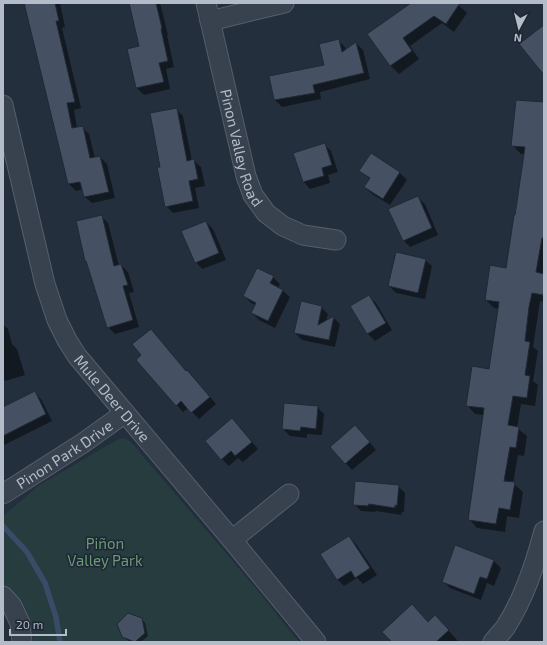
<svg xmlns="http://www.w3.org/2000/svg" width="547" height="645" viewBox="0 0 547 645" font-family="'Exo 2',sans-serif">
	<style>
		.green { fill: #263c3f }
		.shadow { fill: #0007 }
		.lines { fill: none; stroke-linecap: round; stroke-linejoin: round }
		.stream { stroke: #394c67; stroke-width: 5.5 }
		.building { fill: #455162; stroke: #1f2835 }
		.street-casing { stroke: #565f6c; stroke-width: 21 }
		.street { stroke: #38414e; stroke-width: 19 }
		.labels { text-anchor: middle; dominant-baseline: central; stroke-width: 3; stroke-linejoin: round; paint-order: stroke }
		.street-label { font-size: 15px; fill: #b4bcc9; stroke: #1d2633 }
		.park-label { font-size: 15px; fill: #6b9a76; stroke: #1d2633 }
	</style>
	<rect width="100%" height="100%" fill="#242f3e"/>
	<!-- green -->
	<path class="green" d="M 120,438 L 126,439 L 131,442 L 254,586 L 299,642 L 33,642 C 34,632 28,615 22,606 C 17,598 9,592 3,585 L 3,516 L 38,486 Z"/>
	<!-- shadow -->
	<g class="shadow">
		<path d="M 25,3 L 60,3 L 65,27 L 62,28 L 81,108 L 74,110 L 77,128 L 82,127 L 89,134 L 95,158 L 100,157 L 107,164 L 115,198 L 92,203 L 85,197 L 83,189 L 76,191 L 69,184 Z"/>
		<path d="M 130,3 L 160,3 L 168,35 L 167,35 L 174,67 L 166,69 L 170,89 L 144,95 L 137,88 L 129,50 L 141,47 Z"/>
		<path d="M 413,3 L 456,3 L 467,13 L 454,32 L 442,23 L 410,46 L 419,59 L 399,74 L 391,66 L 369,34 Z"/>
		<path d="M 338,40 L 345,47 L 346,51 L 356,43 L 363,50 L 370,79 L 320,92 L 321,99 L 282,107 L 275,100 L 270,77 L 325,66 Z"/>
		<path d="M 544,103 L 544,302 L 540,301 L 533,347 L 538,351 L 533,381 L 538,385 L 535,406 L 521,404 L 517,428 L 527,436 L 524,456 L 518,455 L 513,483 L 523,492 L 519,518 L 507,516 L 505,532 L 477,528 L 469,519 L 484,415 L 475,414 L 467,405 L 490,370 L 499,309 L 494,308 L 486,300 L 507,269 L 525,154 L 521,154 L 512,145 Z"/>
		<path d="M 176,109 L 183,116 L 192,161 L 194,161 L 201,167 L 205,186 L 195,188 L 199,208 L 173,213 L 166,206 L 161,167 Z"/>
		<path d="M 324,144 L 331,151 L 338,172 L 328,175 L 330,183 L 310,189 L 304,182 L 294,154 Z"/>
		<path d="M 371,154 L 400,173 L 407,180 L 390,205 L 372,194 L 365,187 L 370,179 L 361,171 Z"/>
		<path d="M 418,198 L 425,204 L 438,235 L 410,247 L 404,241 Z"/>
		<path d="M 101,216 L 108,223 L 119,266 L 121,265 L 128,272 L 134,292 L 129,293 L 139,327 L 115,334 L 108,327 Z"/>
		<path d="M 206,222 L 213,229 L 226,260 L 202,269 L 196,262 Z"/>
		<path d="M 425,260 L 432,266 L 425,299 L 396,293 L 389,286 Z"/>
		<path d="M 273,277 L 280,284 L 278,288 L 283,291 L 290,297 L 275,328 L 259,320 L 252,313 L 256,305 L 251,303 L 244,296 Z"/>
		<path d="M 369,297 L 376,303 L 392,330 L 375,341 L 368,334 L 352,307 Z"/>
		<path d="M 321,307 L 328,314 L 326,321 L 333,317 L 340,324 L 335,347 L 302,340 L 295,333 Z"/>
		<path d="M 3,324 L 8,329 L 12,344 L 17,349 L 25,375 L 5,381 L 3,379 Z"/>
		<path d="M 157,337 L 187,372 L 194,378 L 216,404 L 199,419 L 188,408 L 183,412 L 137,360 L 143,356 Z"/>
		<path d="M 34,393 L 41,399 L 52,421 L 4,445 L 3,444 L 3,408 Z"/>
		<path d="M 317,407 L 324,414 L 322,435 L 307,434 L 307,438 L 290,436 L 283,429 Z"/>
		<path d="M 239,426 L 258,449 L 243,462 L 238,458 L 229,466 L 222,459 Z"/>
		<path d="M 362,433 L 376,450 L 352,470 L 331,447 Z"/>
		<path d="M 398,486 L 405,493 L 404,512 L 402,512 L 401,515 L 376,511 L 375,512 L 361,511 L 354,504 Z"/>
		<path d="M 349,537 L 356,544 L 377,575 L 363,584 L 357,578 L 344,586 L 337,579 Z"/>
		<path d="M 456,546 L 494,561 L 501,568 L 494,586 L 487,583 L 481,600 L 450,588 L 443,581 Z"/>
		<path d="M 142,619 L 145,623 L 148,636 L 141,642 L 131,642 L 127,640 L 123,637 Z"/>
		<path d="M 429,623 L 445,627 L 458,641 L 458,642 L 393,642 Z"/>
	</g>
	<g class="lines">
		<!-- stream -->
		<path class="stream" d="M 3,526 L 27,552 L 45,583 L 56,617 L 60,642"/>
	</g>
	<!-- building -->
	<g class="building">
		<path d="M 24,3 L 55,3 L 59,21 L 56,21 L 75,102 L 67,103 L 72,128 L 83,126 L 90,158 L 100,156 L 109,192 L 84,197 L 80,182 L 68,184 Z"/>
		<path d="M 129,3 L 156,3 L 162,28 L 161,29 L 168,61 L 159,63 L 164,82 L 136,88 L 127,49 L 139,46 Z"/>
		<path d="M 411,3 L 460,3 L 446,24 L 434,16 L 403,38 L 412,51 L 390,66 L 367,34 Z"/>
		<path d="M 544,25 L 544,75 L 519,44 Z"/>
		<path d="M 339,39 L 342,52 L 356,42 L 364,73 L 313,85 L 315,93 L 274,100 L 269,76 L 324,65 L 319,44 Z"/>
		<path d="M 516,100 L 544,102 L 544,238 L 542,238 L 536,272 L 544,274 L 544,286 L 543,295 L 532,293 L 529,307 L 525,341 L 530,342 L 525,375 L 530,376 L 527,398 L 513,396 L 508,425 L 519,427 L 516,448 L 510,447 L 504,481 L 515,482 L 510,510 L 499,508 L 496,524 L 468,520 L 484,408 L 466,406 L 472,366 L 489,369 L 499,302 L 485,300 L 490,265 L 506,268 L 514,215 L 515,215 L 525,147 L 511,146 Z"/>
		<path d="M 177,108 L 187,161 L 194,159 L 198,179 L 189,181 L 193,201 L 165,207 L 157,167 L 160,167 L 150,113 Z"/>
		<path d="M 325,143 L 332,165 L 322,168 L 324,176 L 303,182 L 293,153 Z"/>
		<path d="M 371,153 L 400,172 L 383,199 L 364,187 L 370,178 L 359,171 Z"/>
		<path d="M 418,196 L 432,228 L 403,241 L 388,209 Z"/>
		<path d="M 102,215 L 114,266 L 121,264 L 128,285 L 123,286 L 133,320 L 107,328 L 86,261 L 85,261 L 76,221 Z"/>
		<path d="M 206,221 L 219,253 L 195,263 L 181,231 Z"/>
		<path d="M 396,252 L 426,259 L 418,293 L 388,286 Z"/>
		<path d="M 257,268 L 274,276 L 270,283 L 283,290 L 268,321 L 251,313 L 256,303 L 243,296 Z"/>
		<path d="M 369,295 L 386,323 L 367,334 L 350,306 Z"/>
		<path d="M 301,301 L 322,306 L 318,325 L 334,316 L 329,340 L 294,333 Z"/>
		<path d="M 151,329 L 186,371 L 187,370 L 210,397 L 191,413 L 181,401 L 176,406 L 136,360 L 141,355 L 132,344 Z"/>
		<path d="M 35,391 L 46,414 L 3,436 L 3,407 Z"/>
		<path d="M 284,403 L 318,406 L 316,429 L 301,427 L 300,431 L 282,429 Z"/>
		<path d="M 232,418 L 252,442 L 235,456 L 231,451 L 221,460 L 205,441 Z"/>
		<path d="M 355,425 L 370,442 L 345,464 L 330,447 Z"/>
		<path d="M 355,481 L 399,485 L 397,506 L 395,505 L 395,508 L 369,504 L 368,506 L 353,505 Z"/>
		<path d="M 349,536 L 370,568 L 355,578 L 351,571 L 337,580 L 320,554 Z"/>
		<path d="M 455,545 L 494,560 L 487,579 L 480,577 L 474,594 L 442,582 Z"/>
		<path d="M 412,604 L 428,622 L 435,615 L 449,630 L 436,642 L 392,642 L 382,632 Z"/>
		<path d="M 128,613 L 142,618 L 145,633 L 135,642 L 122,637 L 117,624 Z"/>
	</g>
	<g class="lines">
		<!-- street casing -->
		<g class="street-casing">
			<g id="street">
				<path id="s1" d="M 206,3 L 246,176 L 253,195 L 266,213 L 283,226 L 303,235 L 336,240"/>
				<path d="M 210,21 L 284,3"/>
				<path id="s2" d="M 3,105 L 45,284 L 57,320 L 67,340 L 77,356 L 232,540 L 316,642"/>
				<path id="s3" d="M 3,494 L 83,443 L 125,413"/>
				<path d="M 232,540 L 289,494"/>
				<path d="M 3,596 L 12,606 L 20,623 L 22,642"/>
				<path d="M 493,642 C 497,637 501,633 505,628 C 524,599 535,565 544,531"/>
			</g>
		</g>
		<!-- street -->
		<use href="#street" class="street"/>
	</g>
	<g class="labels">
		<!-- street labels -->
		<g class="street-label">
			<text stroke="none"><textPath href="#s1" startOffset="149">Pinon Valley Road</textPath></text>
			<text stroke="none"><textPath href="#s2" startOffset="318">Mule Deer Drive</textPath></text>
			<text stroke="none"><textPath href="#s3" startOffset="73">Pinon Park Drive</textPath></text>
		</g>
		<!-- park labels -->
		<g class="park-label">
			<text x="105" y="543">Piñon<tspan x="105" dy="17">Valley Park</tspan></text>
		</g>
	</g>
	<!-- border -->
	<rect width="547" height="645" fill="none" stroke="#b4bcc9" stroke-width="8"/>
	<!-- north arrow -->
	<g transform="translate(519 28) rotate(187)" stroke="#1d2633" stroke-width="3" paint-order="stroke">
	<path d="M0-3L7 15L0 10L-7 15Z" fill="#b4bcc9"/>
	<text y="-6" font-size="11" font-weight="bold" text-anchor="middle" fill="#b4bcc9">N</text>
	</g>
	<!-- scale -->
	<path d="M10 629v6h56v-6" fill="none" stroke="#b4bcc9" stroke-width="2"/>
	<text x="16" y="629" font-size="12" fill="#b4bcc9" stroke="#1d2633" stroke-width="3" paint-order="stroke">20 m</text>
</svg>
